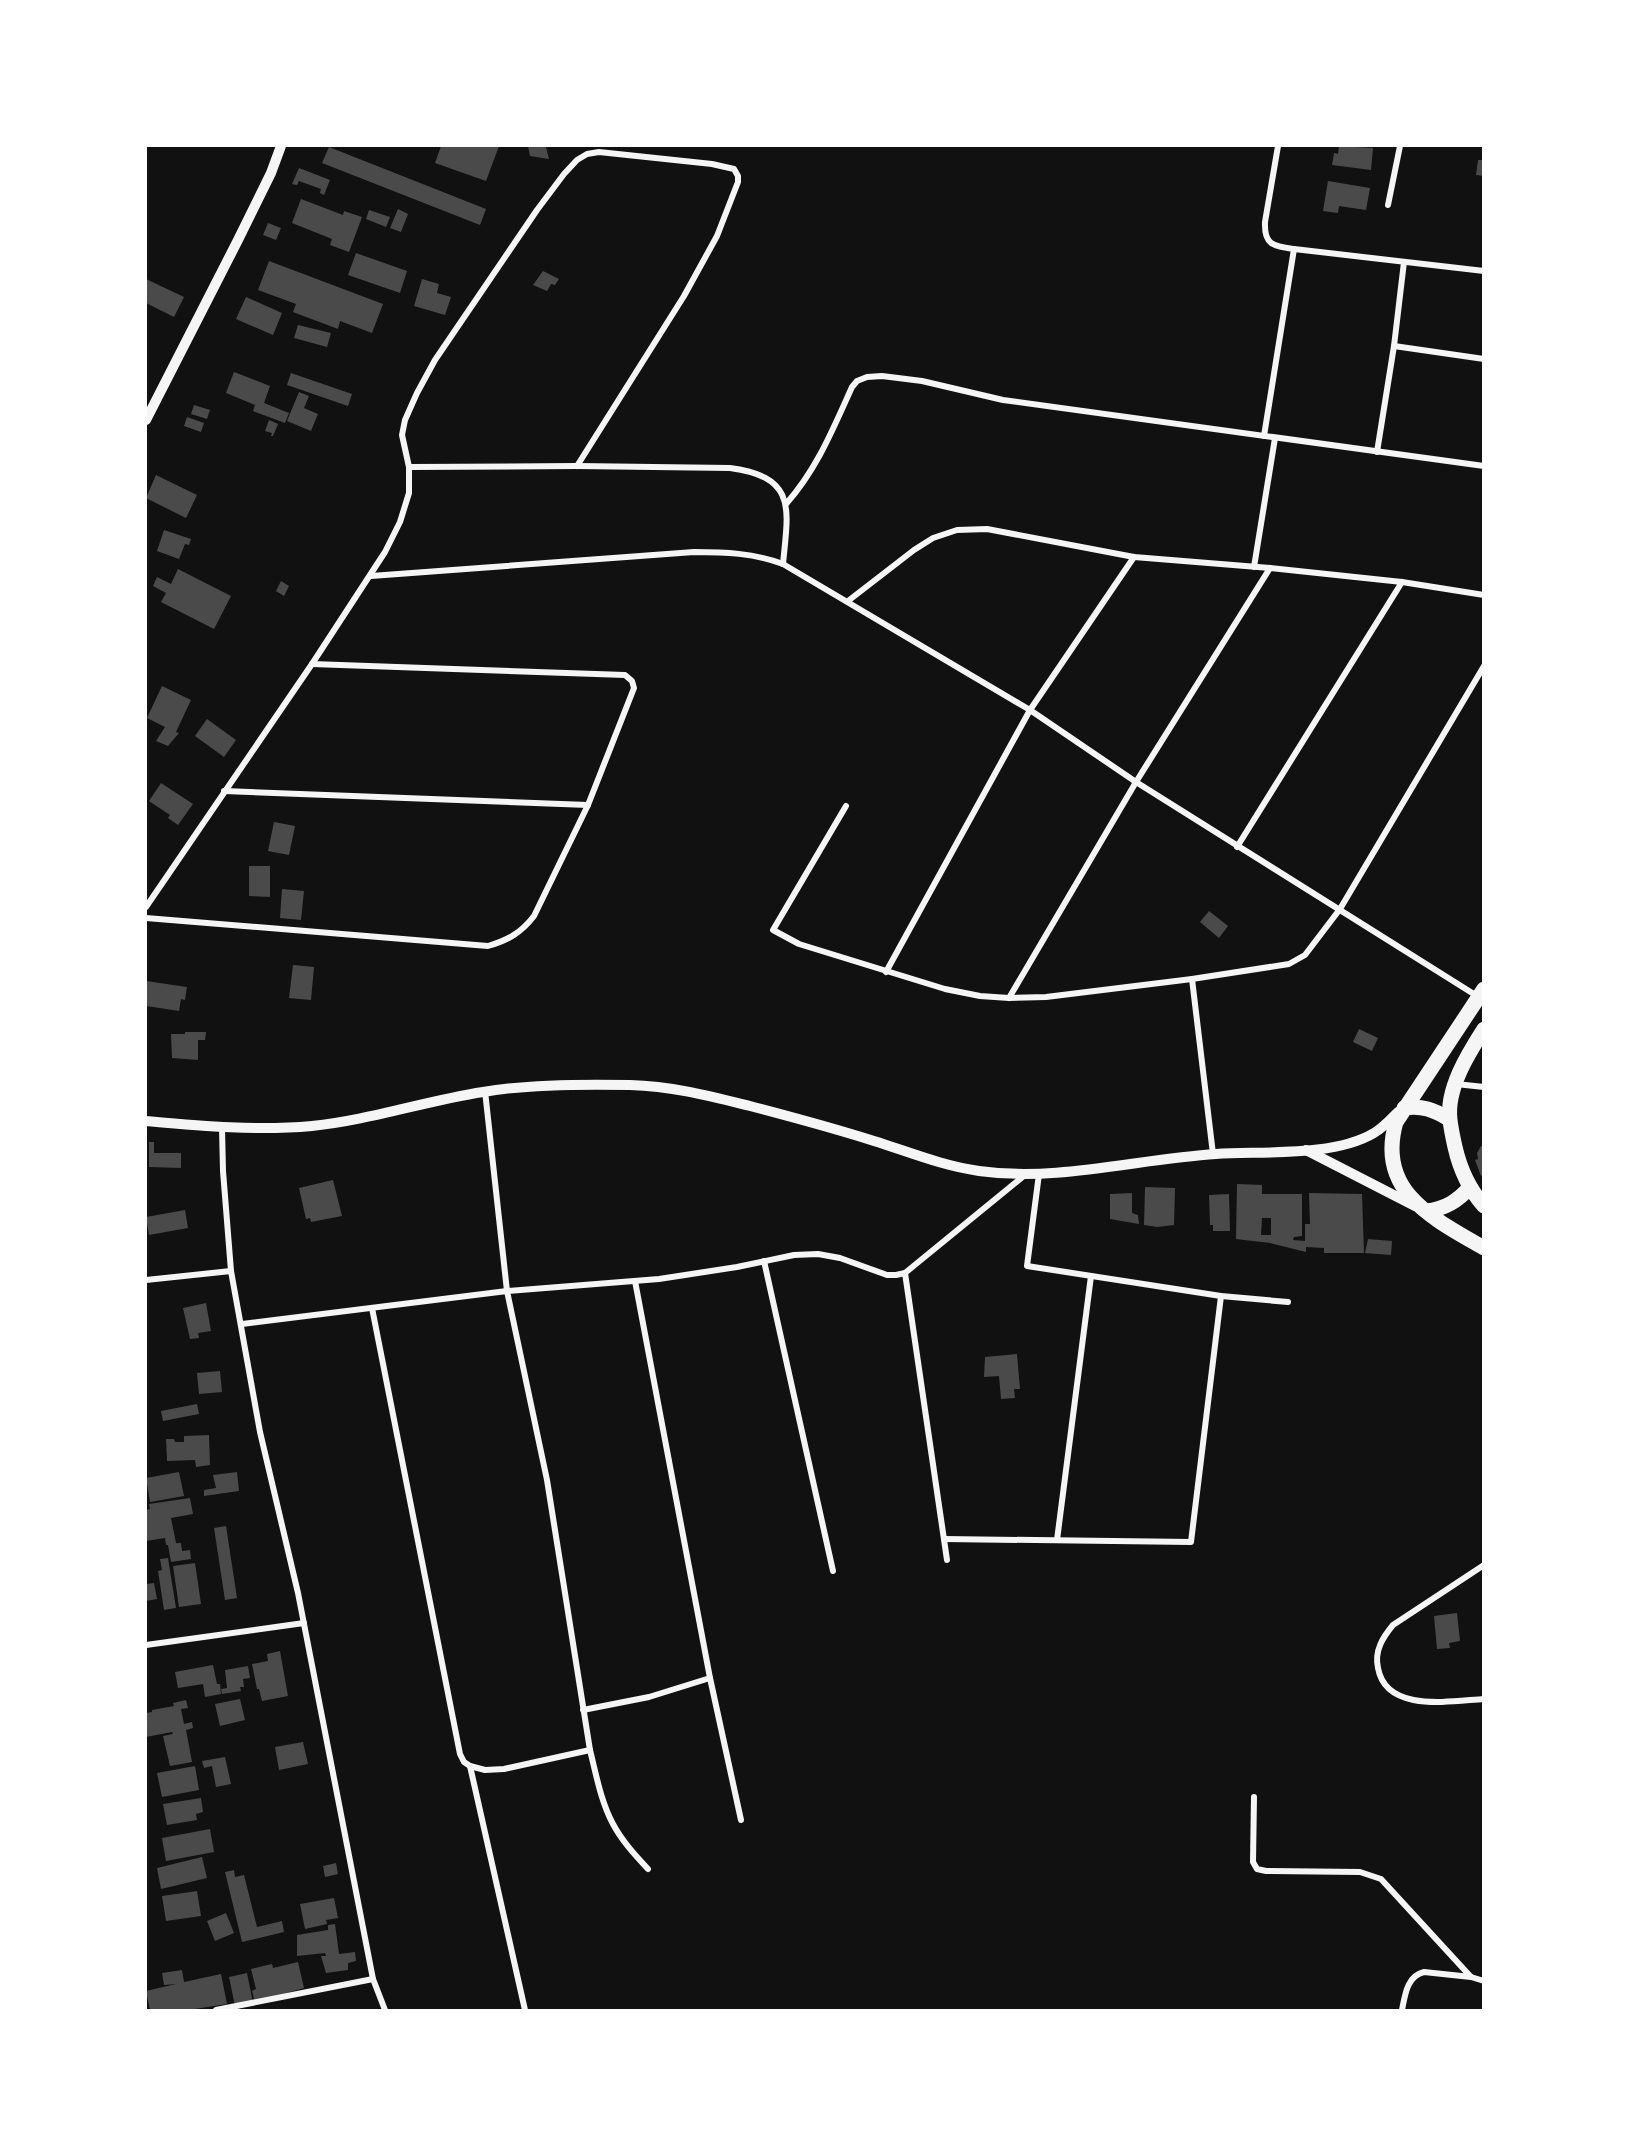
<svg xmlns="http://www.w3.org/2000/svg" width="1629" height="2156" viewBox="0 0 1629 2156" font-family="'IBM Plex Sans',sans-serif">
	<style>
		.building { fill: #4a4a4a; fill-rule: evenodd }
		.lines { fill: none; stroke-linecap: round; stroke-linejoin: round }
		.minor { stroke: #f5f5f5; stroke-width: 6 }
		.tertiary { stroke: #f5f5f5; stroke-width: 10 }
		.primary { stroke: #f5f5f5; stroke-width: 15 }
	</style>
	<rect width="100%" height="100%" fill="#111"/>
	<!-- building -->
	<g class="building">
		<path d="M 441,146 L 499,146 L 486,181 L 435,163 Z"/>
		<path d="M 528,146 L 546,147 L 549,159 L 530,156 Z"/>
		<path d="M 1339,146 L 1373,148 L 1371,170 L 1332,165 L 1334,153 L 1338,154 Z"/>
		<path d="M 329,147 L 486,209 L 480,225 L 322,163 Z"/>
		<path d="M 1478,160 L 1484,160 L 1484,176 L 1476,175 Z"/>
		<path d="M 299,168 L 330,180 L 324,195 L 320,193 L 321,189 L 299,181 L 297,185 L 292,184 Z"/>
		<path d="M 1328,181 L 1370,188 L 1366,210 L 1339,206 L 1338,213 L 1323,211 Z"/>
		<path d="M 301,199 L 343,215 L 344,211 L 362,217 L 349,252 L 330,245 L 332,239 L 292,223 Z"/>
		<path d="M 398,209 L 408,214 L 401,232 L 390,228 Z"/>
		<path d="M 369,210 L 390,217 L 386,227 L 366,219 Z"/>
		<path d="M 268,223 L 281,228 L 276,240 L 263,235 Z"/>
		<path d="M 356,253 L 407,271 L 400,293 L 348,275 Z"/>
		<path d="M 269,261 L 383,304 L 372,333 L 340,321 L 338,329 L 293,312 L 296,304 L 258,290 Z"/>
		<path d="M 543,271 L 559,279 L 555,285 L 551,284 L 547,291 L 533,285 Z"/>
		<path d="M 146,279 L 184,297 L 174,317 L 146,303 Z"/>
		<path d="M 422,279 L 439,284 L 437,293 L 451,297 L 445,315 L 414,306 Z"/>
		<path d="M 246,297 L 282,313 L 273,335 L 236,319 Z"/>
		<path d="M 298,325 L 331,333 L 327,347 L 294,338 Z"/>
		<path d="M 234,372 L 270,386 L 264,403 L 289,413 L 285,423 L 253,411 L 255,405 L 226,393 Z"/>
		<path d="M 291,373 L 352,394 L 348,406 L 287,385 Z"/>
		<path d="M 299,392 L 309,396 L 304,408 L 318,414 L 311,431 L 287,421 Z"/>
		<path d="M 194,405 L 210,410 L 207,419 L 191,414 Z"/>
		<path d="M 187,417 L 204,423 L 201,432 L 184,426 Z"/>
		<path d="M 269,420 L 278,424 L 273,436 L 271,436 L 272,433 L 265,431 Z"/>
		<path d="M 156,475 L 197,495 L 186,518 L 146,498 Z"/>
		<path d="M 164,530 L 191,539 L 189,545 L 185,544 L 179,559 L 157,551 Z"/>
		<path d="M 178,569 L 231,596 L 214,629 L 161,602 L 166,593 L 153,586 L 157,577 L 171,584 Z"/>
		<path d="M 281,581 L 289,586 L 284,596 L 276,591 Z"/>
		<path d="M 162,686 L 191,700 L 176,732 L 179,733 L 168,746 L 156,741 L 165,727 L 147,718 Z"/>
		<path d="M 207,719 L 236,740 L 224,757 L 195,736 Z"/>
		<path d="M 161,783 L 193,804 L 178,825 L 168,818 L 170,815 L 149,801 Z"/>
		<path d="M 274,822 L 295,826 L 289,855 L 268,851 Z"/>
		<path d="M 249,866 L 270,866 L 270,897 L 249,896 Z"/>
		<path d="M 282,889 L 304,891 L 301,920 L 280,918 Z"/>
		<path d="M 1209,911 L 1228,926 L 1219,938 L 1200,922 Z"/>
		<path d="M 293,965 L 314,967 L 311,1000 L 289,998 Z"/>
		<path d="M 146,981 L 187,987 L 185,1000 L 181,999 L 179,1011 L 146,1006 Z"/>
		<path d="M 1359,1029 L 1378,1038 L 1372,1051 L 1353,1042 Z"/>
		<path d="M 185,1032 L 206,1032 L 205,1040 L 198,1040 L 198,1060 L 172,1058 L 171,1034 L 185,1034 Z"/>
		<path d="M 149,1142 L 154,1142 L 154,1153 L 181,1153 L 181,1168 L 149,1167 Z"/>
		<path d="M 1481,1146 L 1484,1146 L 1484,1174 L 1481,1176 L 1475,1160 L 1478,1159 L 1477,1153 Z"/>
		<path d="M 333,1180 L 342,1216 L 311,1222 L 310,1218 L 306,1219 L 299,1188 Z"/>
		<path d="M 1237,1184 L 1262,1185 L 1262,1194 L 1302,1194 L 1302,1236 L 1294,1237 L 1293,1240 L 1305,1241 L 1305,1224 L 1310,1224 L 1309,1193 L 1362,1194 L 1364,1253 L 1324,1253 L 1324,1248 L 1306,1247 L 1306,1252 L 1270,1243 L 1236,1239 ZM 1262,1218 L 1271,1218 L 1271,1235 L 1261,1235 Z"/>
		<path d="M 1145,1187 L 1175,1188 L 1174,1225 L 1157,1227 L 1144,1225 Z"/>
		<path d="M 1132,1193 L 1132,1213 L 1138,1215 L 1139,1224 L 1110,1219 L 1110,1194 Z"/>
		<path d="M 1229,1194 L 1230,1231 L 1213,1231 L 1213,1225 L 1210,1225 L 1209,1195 Z"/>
		<path d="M 185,1210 L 188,1228 L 149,1235 L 146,1217 Z"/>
		<path d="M 1368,1239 L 1392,1241 L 1391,1255 L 1365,1253 Z"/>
		<path d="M 206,1303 L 211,1331 L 198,1333 L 199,1338 L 190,1339 L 183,1308 Z"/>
		<path d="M 1017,1354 L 1020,1389 L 1014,1389 L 1015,1398 L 1001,1399 L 999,1376 L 984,1377 L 985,1357 Z"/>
		<path d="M 220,1371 L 222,1392 L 199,1394 L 197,1373 Z"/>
		<path d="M 197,1404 L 199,1414 L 163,1421 L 161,1411 Z"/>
		<path d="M 209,1435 L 210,1465 L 196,1467 L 195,1460 L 167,1461 L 166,1439 L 174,1439 L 175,1442 L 184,1442 L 184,1436 Z"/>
		<path d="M 179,1472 L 184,1496 L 150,1502 L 146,1478 Z"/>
		<path d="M 237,1472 L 239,1491 L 204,1496 L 204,1490 L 216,1488 L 213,1475 Z"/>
		<path d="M 190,1498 L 193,1514 L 171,1518 L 176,1543 L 181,1543 L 182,1551 L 190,1550 L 191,1559 L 171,1562 L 168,1545 L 166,1545 L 165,1538 L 146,1541 L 146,1510 L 150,1509 L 149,1504 Z"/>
		<path d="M 226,1526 L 237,1598 L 225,1600 L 214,1528 Z"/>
		<path d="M 168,1558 L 176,1608 L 164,1610 L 158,1571 L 162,1570 L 160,1559 Z"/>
		<path d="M 195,1563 L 201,1604 L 179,1607 L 173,1566 Z"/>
		<path d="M 154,1583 L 157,1599 L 146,1601 L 146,1584 Z"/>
		<path d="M 1457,1613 L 1460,1641 L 1449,1643 L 1450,1648 L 1437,1649 L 1434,1616 Z"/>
		<path d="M 280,1651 L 288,1696 L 262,1701 L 259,1689 L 257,1689 L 252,1664 L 268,1661 L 267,1654 Z"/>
		<path d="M 213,1665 L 217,1684 L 220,1684 L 221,1694 L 205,1697 L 203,1684 L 178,1688 L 175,1672 Z"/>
		<path d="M 248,1666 L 250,1678 L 243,1679 L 244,1687 L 240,1687 L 241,1691 L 222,1694 L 221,1689 L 227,1688 L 225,1670 Z"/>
		<path d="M 240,1699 L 245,1720 L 220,1726 L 215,1704 Z"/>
		<path d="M 186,1700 L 188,1708 L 181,1709 L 184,1724 L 192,1722 L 193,1728 L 186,1730 L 192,1762 L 170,1766 L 163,1736 L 173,1734 L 172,1732 L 146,1737 L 146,1713 L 152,1712 L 152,1710 L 174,1706 L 173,1703 Z"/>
		<path d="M 303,1742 L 308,1764 L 279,1770 L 275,1747 Z"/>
		<path d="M 225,1757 L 231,1784 L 216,1787 L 212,1766 L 204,1768 L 202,1761 Z"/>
		<path d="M 195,1766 L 199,1790 L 162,1797 L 157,1773 Z"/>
		<path d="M 201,1798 L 203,1812 L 196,1814 L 197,1820 L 167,1825 L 163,1804 Z"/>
		<path d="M 210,1829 L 214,1852 L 166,1861 L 162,1838 Z"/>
		<path d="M 202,1857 L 207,1878 L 161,1889 L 157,1868 Z"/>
		<path d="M 336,1863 L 338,1874 L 325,1877 L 323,1866 Z"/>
		<path d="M 234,1870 L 235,1877 L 244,1875 L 257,1927 L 282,1921 L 284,1932 L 242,1942 L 225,1872 Z"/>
		<path d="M 197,1891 L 201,1916 L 166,1921 L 162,1896 Z"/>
		<path d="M 334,1898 L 338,1918 L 326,1920 L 327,1924 L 305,1929 L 300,1904 Z"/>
		<path d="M 226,1913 L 234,1933 L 215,1941 L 207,1921 Z"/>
		<path d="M 335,1924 L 339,1954 L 355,1952 L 356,1961 L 348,1963 L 348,1970 L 326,1973 L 321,1956 L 326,1956 L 325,1953 L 297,1956 L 297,1935 L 328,1930 L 328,1925 Z"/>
		<path d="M 298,1962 L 304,1988 L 255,2002 L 252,1991 L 256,1989 L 251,1969 L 272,1964 L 273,1968 Z"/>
		<path d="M 182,1970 L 184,1982 L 221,1974 L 227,2004 L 188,2010 L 150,2010 L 146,1991 L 176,1984 L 164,1985 L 162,1973 Z"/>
		<path d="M 247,1973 L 253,2003 L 235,2006 L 229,1977 Z"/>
	</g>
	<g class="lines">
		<!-- minor -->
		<g class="minor">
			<path d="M 1278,146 L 1265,222 C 1264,245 1273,246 1294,249 L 1484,271"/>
			<path d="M 1388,205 L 1400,146"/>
			<path d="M 1394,346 L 1484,359"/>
			<path d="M 1264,436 L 1294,249"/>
			<path d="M 1377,452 L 1394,346 L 1404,262"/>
			<path d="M 409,467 L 577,466 L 730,468 C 798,477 788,510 783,564"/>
			<path d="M 786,504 C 817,469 833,429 852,387 L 857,381 L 867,377 L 882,376 L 922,381 L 1003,400 L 1484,466"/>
			<path d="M 1254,567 L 1275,438"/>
			<path d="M 371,576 L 694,552 C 725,552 753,553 783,564 L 1030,710 L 1136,782 L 1477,996"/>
			<path d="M 848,601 L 914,550 L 933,538 L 957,530 L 987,529 L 1134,557 L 1270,568 L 1402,582 L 1484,595"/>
			<path d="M 224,791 L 588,805"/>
			<path d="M 846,806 L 773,930 L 799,944 L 945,989 L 980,996 L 1009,998 L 1046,997 L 1192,979 L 1289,964 L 1305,955 L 1340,909 L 1484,666"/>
			<path d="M 1237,847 L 1402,582"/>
			<path d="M 146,907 L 312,664 L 385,552 L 400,522 L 409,493 L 409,467 L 402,435 L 405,420 L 417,393 L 435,360 L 537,210 L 564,174 L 577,160 L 587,154 L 599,152 L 712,164 L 734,169 L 738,176 L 738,182 L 717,236 L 684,296 L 577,466"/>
			<path d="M 146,918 L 488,946 C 508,940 521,933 534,916 L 588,805 L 634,688 L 632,681 L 625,675 L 312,664"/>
			<path d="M 886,972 L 1030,710 L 1134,557"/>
			<path d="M 1192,979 L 1213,1154"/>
			<path d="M 1009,998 L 1136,782 L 1270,568"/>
			<path d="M 1456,1084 L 1484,1087"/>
			<path d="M 485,1091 L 507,1291 L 547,1480 L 590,1750 C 596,1774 601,1802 613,1824 C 622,1841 635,1855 648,1869"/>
			<path d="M 222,1128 L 223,1171 L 231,1271 L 260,1432 L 298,1593 L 373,1979 L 385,2010"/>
			<path d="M 1039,1174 L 1027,1266 L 1221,1296 L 1288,1302"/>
			<path d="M 764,1261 L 833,1571"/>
			<path d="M 905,1273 L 947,1560"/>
			<path d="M 146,1280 L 231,1271"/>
			<path d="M 372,1308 L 460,1754 L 464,1762 L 470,1766 L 485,1770 L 504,1769 L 590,1750"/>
			<path d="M 242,1324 L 507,1291 L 659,1279 L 737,1267 L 794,1255 L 818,1254 L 840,1258 L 887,1275 L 896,1275 L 905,1273 L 916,1264 L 1025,1175"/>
			<path d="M 944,1539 L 1191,1542 L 1221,1296"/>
			<path d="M 1057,1540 L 1091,1276"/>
			<path d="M 1484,1565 L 1393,1625 C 1383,1637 1374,1651 1378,1668 C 1386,1713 1450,1701 1484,1699"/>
			<path d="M 146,1645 L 304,1623"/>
			<path d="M 710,1678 L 741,1820"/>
			<path d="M 583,1710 L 649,1697 L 710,1678 L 635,1281"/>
			<path d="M 470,1766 L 525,2010"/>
			<path d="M 1254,1797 L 1253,1862 L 1257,1869 L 1266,1871 L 1360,1872 L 1381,1879 L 1471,1977 L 1484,1981"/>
			<path d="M 216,2010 L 373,1979"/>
			<path d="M 1402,2010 C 1405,1995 1407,1976 1424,1972 L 1471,1977"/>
		</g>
		<!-- tertiary -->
		<g class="tertiary">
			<path d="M 146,420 L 238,240 L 271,173 L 281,146"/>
			<path d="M 146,1121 C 202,1126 256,1131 312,1126 C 370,1120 425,1101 483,1092 C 529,1084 583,1084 630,1085 C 672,1086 710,1096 750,1106 C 792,1117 833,1128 874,1141 C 909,1152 943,1166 979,1171 C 1058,1182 1137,1159 1216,1154 C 1262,1151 1334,1157 1374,1133 C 1383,1128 1391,1119 1398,1112"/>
			<path d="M 1306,1150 L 1415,1206"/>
		</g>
		<!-- primary -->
		<g class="primary">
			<path d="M 1484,989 L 1396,1122 C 1376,1191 1432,1218 1484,1248"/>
			<path d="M 1484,1029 C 1468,1054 1446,1089 1450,1120 C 1451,1129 1453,1138 1455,1147 C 1460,1169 1469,1189 1484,1206"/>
			<path d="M 1404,1108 C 1422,1105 1434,1110 1449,1119"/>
			<path d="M 1426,1211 C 1445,1209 1458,1201 1470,1187"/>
		</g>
	</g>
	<!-- border -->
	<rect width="1629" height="2156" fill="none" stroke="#ffffff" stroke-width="294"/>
</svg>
